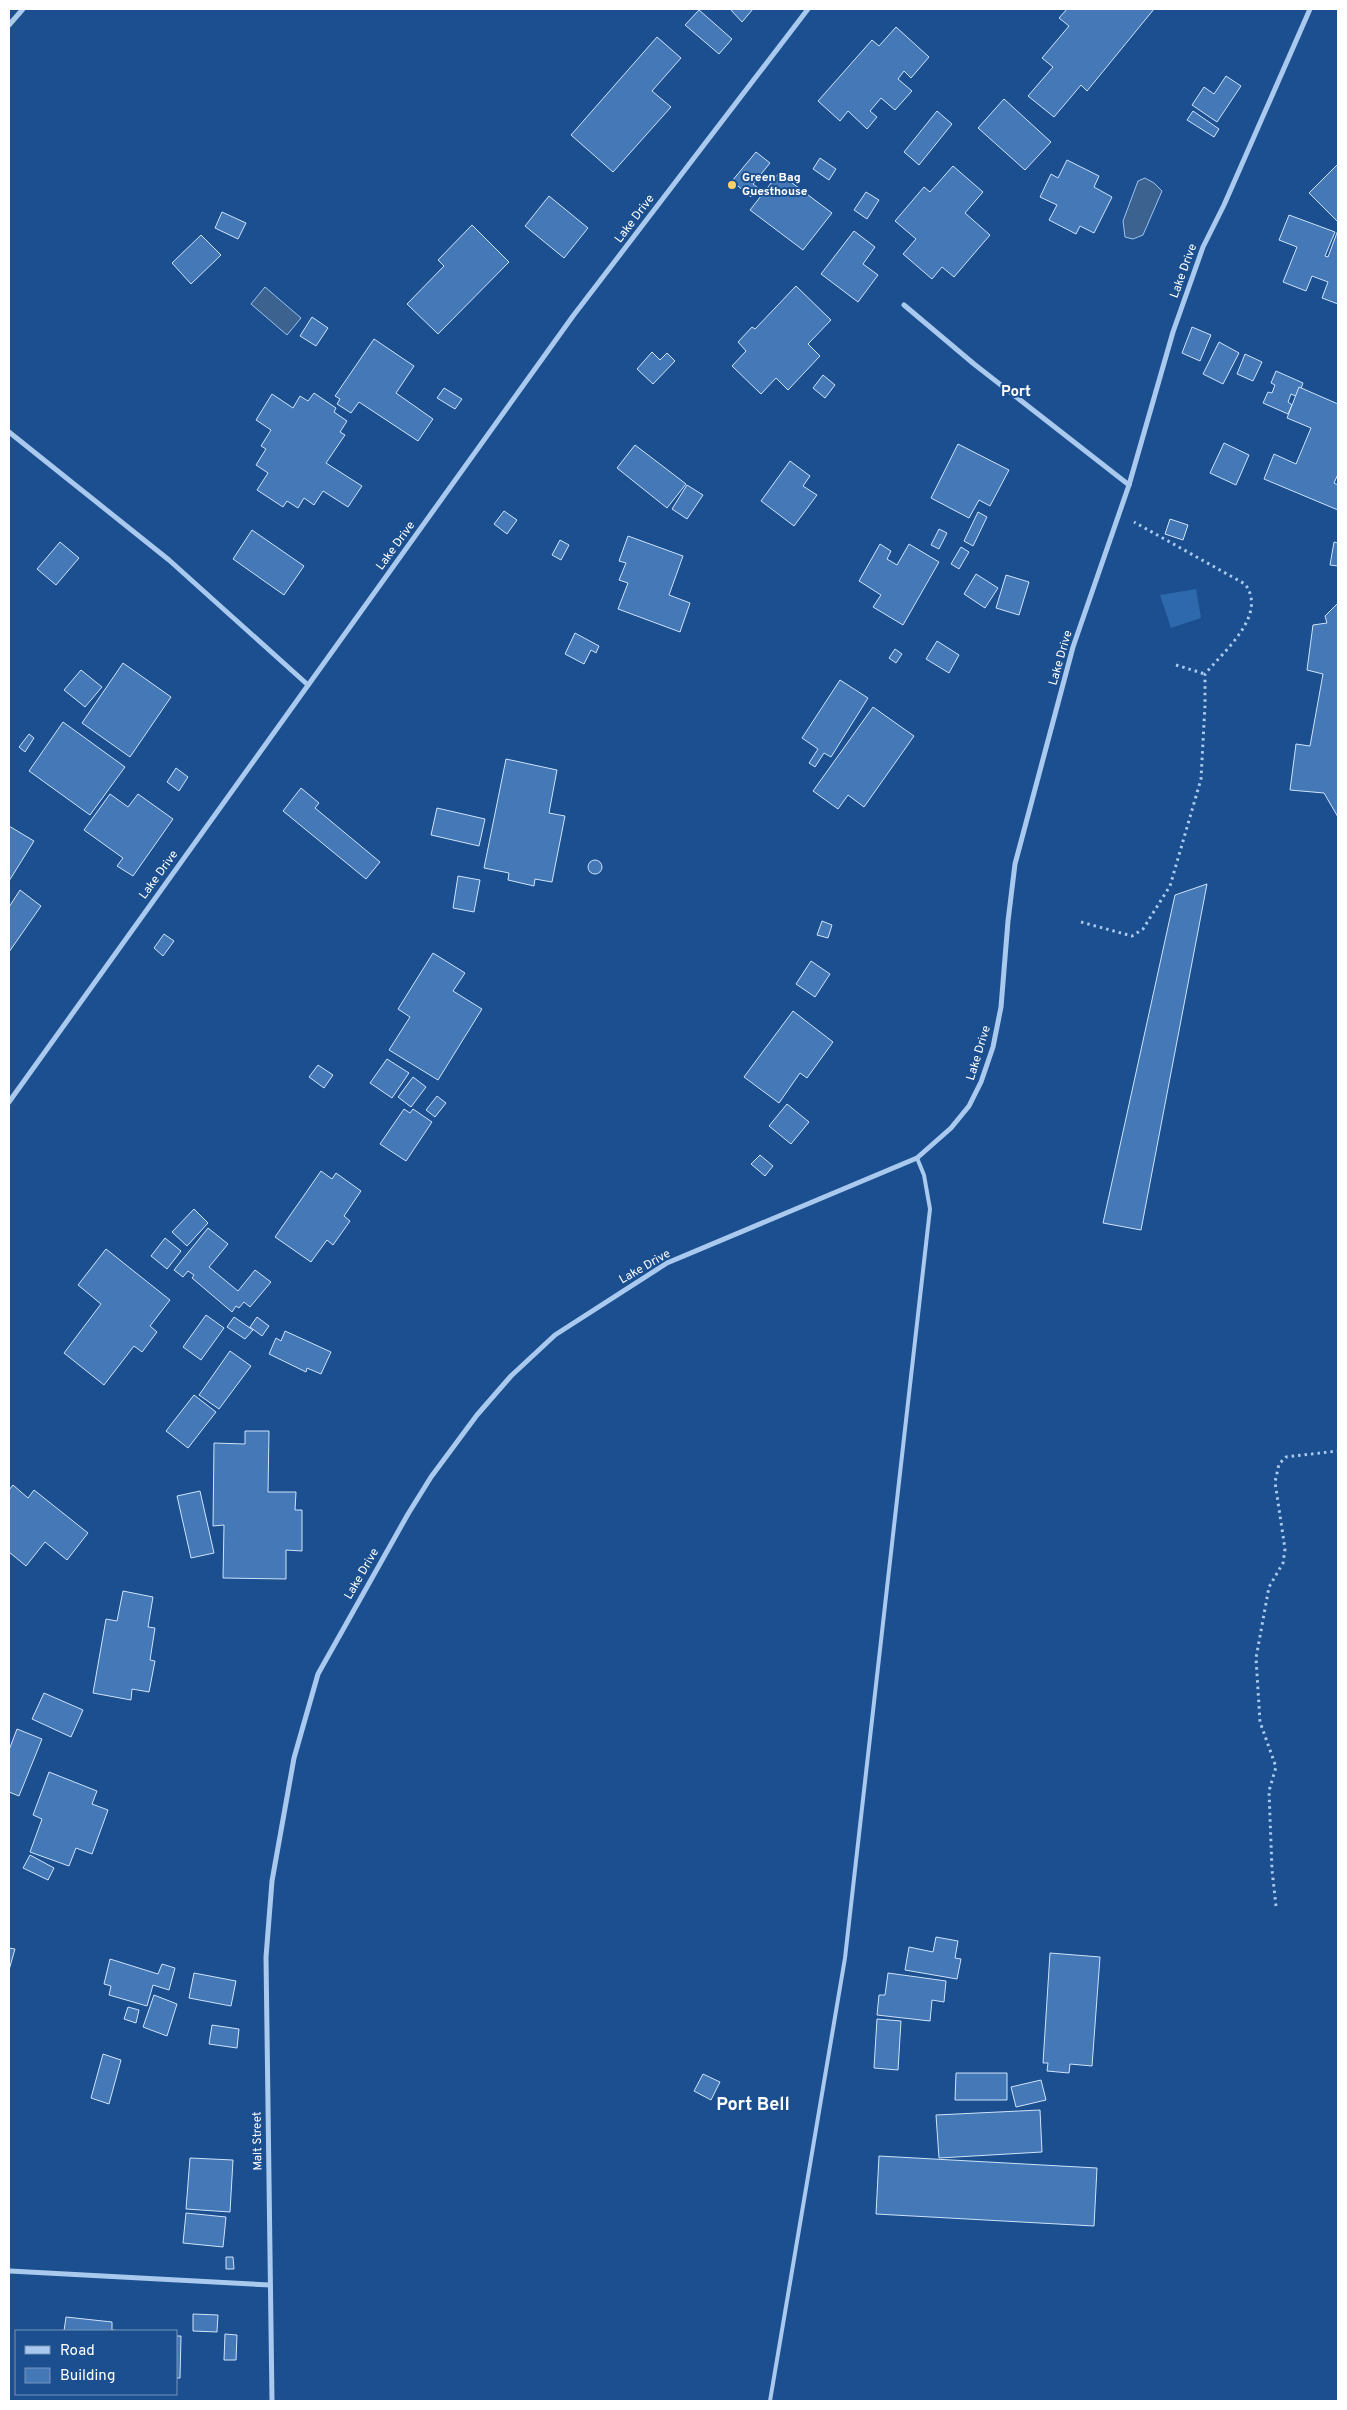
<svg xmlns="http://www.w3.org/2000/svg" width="1347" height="2410" viewBox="0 0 1347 2410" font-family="Overpass,sans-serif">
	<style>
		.green { fill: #2e69ad }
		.water { fill: #3c6290; stroke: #9cc4f0 }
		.building { fill: #4478b7; stroke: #cfe3fa }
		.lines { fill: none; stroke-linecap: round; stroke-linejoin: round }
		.path { stroke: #a9c9ee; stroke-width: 3; stroke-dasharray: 2.5 4; stroke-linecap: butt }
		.service { stroke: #a9c9ee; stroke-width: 4 }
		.minor { stroke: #a9c9ee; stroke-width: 5 }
		.poi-dot { fill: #ffd166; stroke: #1b4f8f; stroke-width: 2 }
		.labels { text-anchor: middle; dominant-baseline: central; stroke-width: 4; stroke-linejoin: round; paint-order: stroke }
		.poi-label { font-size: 12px; font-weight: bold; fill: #fff; stroke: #1b4f8f; text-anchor: start }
		.street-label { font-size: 12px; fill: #fff; stroke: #1b4f8f }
		.quarter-label { font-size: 15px; font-weight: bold; fill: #fff; stroke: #1b4f8f }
		.district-label { font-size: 18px; font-weight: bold; fill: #fff; stroke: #1b4f8f }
	</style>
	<rect width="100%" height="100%" fill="#1b4f8f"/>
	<!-- green -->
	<path class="green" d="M 1196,589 L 1201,618 L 1171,628 L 1160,595 Z"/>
	<!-- water -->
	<g class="water">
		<path d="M 1145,178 L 1154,183 L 1162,191 L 1143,235 L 1133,239 L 1125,237 L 1123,221 L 1138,181 Z"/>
		<path d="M 265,287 L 301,318 L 287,335 L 251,304 Z"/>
	</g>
	<!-- building -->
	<g class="building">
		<path d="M 730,9 L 753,9 L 742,22 Z"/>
		<path d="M 1067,9 L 1154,9 L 1087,91 L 1081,85 L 1054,117 L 1028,96 L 1053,67 L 1042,58 L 1069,26 L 1059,18 Z"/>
		<path d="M 699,10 L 732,39 L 719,54 L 685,25 Z"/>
		<path d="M 896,27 L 929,57 L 911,78 L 904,71 L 898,79 L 912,91 L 895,110 L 881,98 L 870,111 L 877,117 L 867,129 L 848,111 L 840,121 L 818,101 L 872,40 L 879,46 Z"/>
		<path d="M 657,37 L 681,58 L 652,91 L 671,107 L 613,172 L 571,135 Z"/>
		<path d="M 1226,76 L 1241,86 L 1217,122 L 1192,105 L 1204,87 L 1214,94 Z"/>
		<path d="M 1004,99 L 1051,142 L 1025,170 L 978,128 Z"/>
		<path d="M 937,111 L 952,124 L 919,165 L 904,152 Z"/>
		<path d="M 1193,111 L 1219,129 L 1214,137 L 1187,120 Z"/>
		<path d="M 756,152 L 770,163 L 753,184 L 758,188 L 751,197 L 732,181 Z"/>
		<path d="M 820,158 L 836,169 L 829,180 L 813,169 Z"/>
		<path d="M 1067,160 L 1099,176 L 1094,187 L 1112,197 L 1094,233 L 1080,226 L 1076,234 L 1049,220 L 1057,205 L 1040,197 L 1051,174 L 1058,178 Z"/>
		<path d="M 1338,164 L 1338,222 L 1309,193 Z"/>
		<path d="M 953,166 L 983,192 L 965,213 L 990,235 L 954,277 L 942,267 L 932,279 L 903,254 L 916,239 L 895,221 L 924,187 L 930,192 Z"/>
		<path d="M 779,173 L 832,213 L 803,250 L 750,210 Z"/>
		<path d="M 866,192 L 879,200 L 867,219 L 854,210 Z"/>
		<path d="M 549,196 L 588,228 L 564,258 L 525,226 Z"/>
		<path d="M 222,212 L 246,223 L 238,239 L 215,228 Z"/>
		<path d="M 1289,215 L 1335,232 L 1325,256 L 1328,257 L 1338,230 L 1338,304 L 1322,298 L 1328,282 L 1312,276 L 1306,291 L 1283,282 L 1297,247 L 1279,240 Z"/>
		<path d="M 472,225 L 509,262 L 438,334 L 407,304 L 444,266 L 438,260 Z"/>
		<path d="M 854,231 L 875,247 L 863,264 L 878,275 L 858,302 L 821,274 Z"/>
		<path d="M 201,235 L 221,255 L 191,284 L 172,263 Z"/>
		<path d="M 796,286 L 831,320 L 808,344 L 820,356 L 788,390 L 776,378 L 761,394 L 732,366 L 746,351 L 738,342 L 752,327 L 755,329 Z"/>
		<path d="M 312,317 L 328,328 L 316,346 L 300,336 Z"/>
		<path d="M 1192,327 L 1211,335 L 1200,361 L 1182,353 Z"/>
		<path d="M 374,339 L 414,366 L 396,393 L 433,419 L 418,441 L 359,402 L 351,413 L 337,404 L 340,399 L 335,396 Z"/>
		<path d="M 1219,342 L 1239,353 L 1223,384 L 1203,374 Z"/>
		<path d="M 652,352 L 660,360 L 667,353 L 675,361 L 653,384 L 637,369 Z"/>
		<path d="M 1245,354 L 1262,362 L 1253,381 L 1237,374 Z"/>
		<path d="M 1276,371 L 1303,383 L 1298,397 L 1291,394 L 1288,402 L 1292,405 L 1288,414 L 1263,403 L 1268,392 L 1272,393 L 1275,385 L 1271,383 Z"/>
		<path d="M 823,375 L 835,385 L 825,398 L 813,388 Z"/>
		<path d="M 1299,387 L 1338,404 L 1338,474 L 1334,483 L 1338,485 L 1338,510 L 1264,479 L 1274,454 L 1296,464 L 1311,428 L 1287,418 Z"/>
		<path d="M 444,388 L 462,399 L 455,409 L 437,398 Z"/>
		<path d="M 314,393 L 336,408 L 334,412 L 347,421 L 340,432 L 345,435 L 326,463 L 362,486 L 348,507 L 323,491 L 314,505 L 304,498 L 298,508 L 287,501 L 283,507 L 257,490 L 268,473 L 256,465 L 266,449 L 261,446 L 271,430 L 256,420 L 272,394 L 293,408 L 300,396 L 308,401 Z"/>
		<path d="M 1224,443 L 1249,455 L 1236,485 L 1210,473 Z"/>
		<path d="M 958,444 L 1009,470 L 990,506 L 979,500 L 969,518 L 931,498 Z"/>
		<path d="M 635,445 L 686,484 L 667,508 L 617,468 Z"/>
		<path d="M 790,461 L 810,476 L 803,486 L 817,495 L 794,526 L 761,501 Z"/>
		<path d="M 687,485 L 703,495 L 687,519 L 672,509 Z"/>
		<path d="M 504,511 L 517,520 L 507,534 L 494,524 Z"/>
		<path d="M 978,512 L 987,517 L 973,546 L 964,541 Z"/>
		<path d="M 1170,519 L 1188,525 L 1183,540 L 1165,534 Z"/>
		<path d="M 939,529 L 947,533 L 939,549 L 931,545 Z"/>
		<path d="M 252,530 L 304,566 L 284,595 L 233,559 Z"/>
		<path d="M 628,536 L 683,556 L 669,595 L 690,603 L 680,632 L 618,609 L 628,583 L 619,580 L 626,563 L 619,561 Z"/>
		<path d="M 560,540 L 569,545 L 561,560 L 552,555 Z"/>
		<path d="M 60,542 L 79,558 L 56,585 L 37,569 Z"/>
		<path d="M 1334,542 L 1338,543 L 1338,566 L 1330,565 Z"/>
		<path d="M 880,544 L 891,551 L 887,559 L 897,565 L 909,544 L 939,562 L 903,625 L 873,607 L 881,595 L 859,581 Z"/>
		<path d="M 961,547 L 969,552 L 959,569 L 951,564 Z"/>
		<path d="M 976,574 L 998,588 L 985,608 L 964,594 Z"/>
		<path d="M 1006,575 L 1029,582 L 1019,615 L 996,608 Z"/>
		<path d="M 1338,603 L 1338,817 L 1324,793 L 1290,790 L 1296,744 L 1310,746 L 1323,674 L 1307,670 L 1313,625 L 1327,623 L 1325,616 Z"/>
		<path d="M 575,633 L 599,646 L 596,653 L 591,650 L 584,664 L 565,654 Z"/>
		<path d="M 937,641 L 959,655 L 949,673 L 926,659 Z"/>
		<path d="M 895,649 L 902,654 L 896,663 L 889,658 Z"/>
		<path d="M 123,663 L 171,697 L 130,757 L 82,723 Z"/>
		<path d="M 81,670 L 102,687 L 85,707 L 64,690 Z"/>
		<path d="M 840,680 L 868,698 L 831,757 L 824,753 L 815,767 L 809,763 L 818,749 L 802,738 Z"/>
		<path d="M 873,707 L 914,736 L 864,807 L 848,795 L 838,809 L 813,791 Z"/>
		<path d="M 63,722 L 125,767 L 90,815 L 29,771 Z"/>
		<path d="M 29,734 L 34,738 L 25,752 L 19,747 Z"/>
		<path d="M 506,759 L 557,770 L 549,813 L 565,816 L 552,882 L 535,879 L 534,886 L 508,880 L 509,873 L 484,868 Z"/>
		<path d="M 176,768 L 188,777 L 179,791 L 167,782 Z"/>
		<path d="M 301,788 L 319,803 L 315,808 L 380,862 L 366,879 L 283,811 Z"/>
		<path d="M 110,794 L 128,807 L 138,794 L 173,819 L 133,876 L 117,866 L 123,858 L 84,830 Z"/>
		<path d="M 437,808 L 485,819 L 479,846 L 431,835 Z"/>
		<path d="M 9,826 L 34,841 L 9,881 Z"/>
		<circle cx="595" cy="867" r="7"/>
		<path d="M 458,876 L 480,880 L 474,912 L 453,908 Z"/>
		<path d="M 1207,884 L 1141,1230 L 1103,1223 L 1175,895 Z"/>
		<path d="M 20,890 L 41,906 L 9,952 L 9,907 Z"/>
		<path d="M 822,921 L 832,925 L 828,938 L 817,935 Z"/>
		<path d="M 164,934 L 174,941 L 163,956 L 154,948 Z"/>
		<path d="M 433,953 L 465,973 L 453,991 L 482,1009 L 438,1080 L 389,1050 L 410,1017 L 398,1009 Z"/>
		<path d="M 811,961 L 830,974 L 815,997 L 796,984 Z"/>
		<path d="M 793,1011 L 833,1042 L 807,1078 L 800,1073 L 779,1103 L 744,1077 Z"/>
		<path d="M 387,1059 L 409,1073 L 392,1098 L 370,1083 Z"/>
		<path d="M 318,1065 L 333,1075 L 324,1088 L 309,1077 Z"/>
		<path d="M 413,1077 L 426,1087 L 411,1107 L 398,1097 Z"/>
		<path d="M 437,1096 L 446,1103 L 435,1117 L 426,1110 Z"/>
		<path d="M 787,1104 L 809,1122 L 791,1144 L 769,1126 Z"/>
		<path d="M 404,1109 L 410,1113 L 413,1109 L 432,1122 L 406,1161 L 380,1144 Z"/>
		<path d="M 760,1155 L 773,1166 L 765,1176 L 751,1164 Z"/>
		<path d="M 321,1171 L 332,1179 L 336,1173 L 361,1191 L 344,1216 L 350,1221 L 333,1245 L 327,1240 L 311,1262 L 275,1237 Z"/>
		<path d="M 194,1209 L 208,1223 L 187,1246 L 172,1232 Z"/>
		<path d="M 208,1228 L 228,1244 L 209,1267 L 238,1291 L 255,1270 L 271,1282 L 250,1307 L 244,1302 L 239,1308 L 236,1306 L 232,1312 L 192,1278 L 194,1275 L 188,1271 L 183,1277 L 174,1270 Z"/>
		<path d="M 165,1238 L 181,1251 L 167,1269 L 151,1256 Z"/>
		<path d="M 106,1249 L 170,1300 L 150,1326 L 157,1332 L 142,1352 L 134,1346 L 104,1385 L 64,1353 L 101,1304 L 78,1285 Z"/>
		<path d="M 206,1315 L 224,1328 L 201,1360 L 183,1347 Z"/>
		<path d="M 234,1317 L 253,1330 L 245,1339 L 227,1327 Z"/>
		<path d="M 257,1317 L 269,1326 L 262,1336 L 250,1327 Z"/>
		<path d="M 285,1331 L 331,1352 L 321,1374 L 307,1368 L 306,1372 L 269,1354 L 276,1338 L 281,1341 Z"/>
		<path d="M 230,1351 L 251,1366 L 219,1409 L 199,1395 Z"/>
		<path d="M 194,1395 L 216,1412 L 188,1448 L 166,1431 Z"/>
		<path d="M 245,1431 L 269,1431 L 268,1492 L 296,1492 L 295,1510 L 302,1510 L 302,1551 L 286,1550 L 286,1579 L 223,1578 L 224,1525 L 213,1526 L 214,1443 L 245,1444 Z"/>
		<path d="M 13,1485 L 28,1498 L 34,1490 L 88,1533 L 67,1560 L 45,1542 L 26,1566 L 9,1552 L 9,1490 Z"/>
		<path d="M 200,1491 L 214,1553 L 191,1558 L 177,1496 Z"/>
		<path d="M 123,1591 L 153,1597 L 148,1627 L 155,1628 L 150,1660 L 155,1661 L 149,1692 L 132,1689 L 131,1700 L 93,1693 L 106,1619 L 117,1621 Z"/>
		<path d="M 44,1693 L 83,1710 L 71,1737 L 32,1719 Z"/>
		<path d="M 17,1729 L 42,1739 L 19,1796 L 9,1792 L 9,1750 Z"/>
		<path d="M 49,1772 L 97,1791 L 92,1804 L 108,1810 L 92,1854 L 76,1848 L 69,1866 L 30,1852 L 42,1819 L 33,1815 Z"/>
		<path d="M 30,1855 L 54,1868 L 48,1880 L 23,1868 Z"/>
		<path d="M 936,1937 L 958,1941 L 955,1958 L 961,1959 L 957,1979 L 905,1970 L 909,1947 L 933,1952 Z"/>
		<path d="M 9,1948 L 15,1949 L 9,1970 Z"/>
		<path d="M 1050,1953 L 1100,1957 L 1092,2066 L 1070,2064 L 1069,2073 L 1047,2071 L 1048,2063 L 1043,2063 Z"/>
		<path d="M 110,1959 L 158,1974 L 162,1964 L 175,1968 L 169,1990 L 153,1985 L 147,2006 L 109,1995 L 111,1986 L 104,1984 Z"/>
		<path d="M 194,1973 L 236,1981 L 231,2006 L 189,1998 Z"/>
		<path d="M 888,1973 L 946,1981 L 944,2002 L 932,2000 L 930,2021 L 877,2015 L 879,1995 L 885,1995 Z"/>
		<path d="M 154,1995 L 177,2004 L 167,2036 L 143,2027 Z"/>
		<path d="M 128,2007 L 139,2010 L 136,2023 L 124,2019 Z"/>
		<path d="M 877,2019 L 901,2021 L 898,2070 L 874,2068 Z"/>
		<path d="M 212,2025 L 239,2029 L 237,2048 L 209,2044 Z"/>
		<path d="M 103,2054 L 121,2060 L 109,2104 L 91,2098 Z"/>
		<path d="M 956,2073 L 1007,2073 L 1007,2100 L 955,2100 Z"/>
		<path d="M 703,2074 L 720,2082 L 711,2100 L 694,2091 Z"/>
		<path d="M 1041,2080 L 1046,2100 L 1016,2107 L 1011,2087 Z"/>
		<path d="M 1040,2110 L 1042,2152 L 939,2158 L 936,2115 Z"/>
		<path d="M 879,2156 L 1097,2168 L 1094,2226 L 876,2214 Z"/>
		<path d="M 190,2158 L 233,2160 L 230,2212 L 186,2209 Z"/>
		<path d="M 186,2213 L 226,2217 L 223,2247 L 183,2243 Z"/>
		<path d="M 226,2257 L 233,2257 L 234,2269 L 226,2269 Z"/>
		<path d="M 193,2314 L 218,2315 L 217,2332 L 193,2331 Z"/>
		<path d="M 66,2317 L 112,2322 L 112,2330 L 121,2331 L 64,2331 Z"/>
		<path d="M 225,2334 L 237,2335 L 236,2360 L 224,2360 Z"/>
		<path d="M 176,2336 L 181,2336 L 180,2378 L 176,2378 Z"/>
	</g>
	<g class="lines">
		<!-- path -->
		<g class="path">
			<path d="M 1176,665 L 1205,674"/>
			<path d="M 1081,922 L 1132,936 L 1143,929 L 1170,886 L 1201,779 L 1205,705 L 1205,674 C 1224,651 1268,615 1245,584 L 1134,522"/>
			<path d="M 1276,1906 L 1272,1870 L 1269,1791 L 1276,1767 L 1260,1722 L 1256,1658 L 1269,1587 L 1283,1563 L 1285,1549 L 1275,1482 L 1279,1464 L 1286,1457 L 1338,1451"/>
		</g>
		<!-- service -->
		<path class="service" d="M 770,2401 L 845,1958 L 930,1209 L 924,1175 L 917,1158"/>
		<!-- minor -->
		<g class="minor">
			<path d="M 9,25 L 23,9"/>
			<path d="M 904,305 L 974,364 L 1129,485"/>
			<path d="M 9,432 L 169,560 L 308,685"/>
			<path d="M 9,1102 L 573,316 L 808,9"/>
			<path d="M 10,2271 L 270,2285"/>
			<path d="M 272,2401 L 266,1957 L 272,1881 L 294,1758 L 318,1674 L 408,1514 L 431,1477 L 477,1415 L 511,1376 L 555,1335 L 667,1263 L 917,1158 L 951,1128 L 969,1106 L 981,1082 L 993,1047 L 1001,1007 L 1008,921 L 1015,864 L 1073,647 L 1129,485 L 1173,332 L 1203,247 L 1224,205 L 1310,9"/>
		</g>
	</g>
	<!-- markers -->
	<circle class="poi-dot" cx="732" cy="185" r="5"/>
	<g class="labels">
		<!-- poi labels -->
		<g class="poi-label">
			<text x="742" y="178">Green Bag<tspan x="742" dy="14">Guesthouse</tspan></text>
		</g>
		<!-- street labels -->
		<g class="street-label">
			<text transform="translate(635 219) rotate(-53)">Lake Drive</text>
			<text transform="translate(1184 271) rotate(-70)">Lake Drive</text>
			<text transform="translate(396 546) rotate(-54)">Lake Drive</text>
			<text transform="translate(1061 658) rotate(-74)">Lake Drive</text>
			<text transform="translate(159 875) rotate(-54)">Lake Drive</text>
			<text transform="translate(979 1053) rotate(-73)">Lake Drive</text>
			<text transform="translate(645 1267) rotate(-30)">Lake Drive</text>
			<text transform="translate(362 1574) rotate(-60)">Lake Drive</text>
			<text transform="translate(258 2141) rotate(-91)">Malt Street</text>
		</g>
		<!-- quarter labels -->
		<g class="quarter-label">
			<text x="1016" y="392">Port</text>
		</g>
		<!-- district labels -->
		<g class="district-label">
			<text x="753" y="2105">Port Bell</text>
		</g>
	</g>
	<!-- border -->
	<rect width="1347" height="2410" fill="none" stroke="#ffffff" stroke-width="20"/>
	<!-- legend -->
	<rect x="15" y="2330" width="162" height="65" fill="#1b4f8f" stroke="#7695bc"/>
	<rect x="25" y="2346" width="25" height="8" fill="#a9c9ee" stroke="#7695bc"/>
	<text x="60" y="2355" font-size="15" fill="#ffffff">Road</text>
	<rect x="25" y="2368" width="25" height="15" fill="#4478b7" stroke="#7695bc"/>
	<text x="60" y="2380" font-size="15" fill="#ffffff">Building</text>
</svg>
